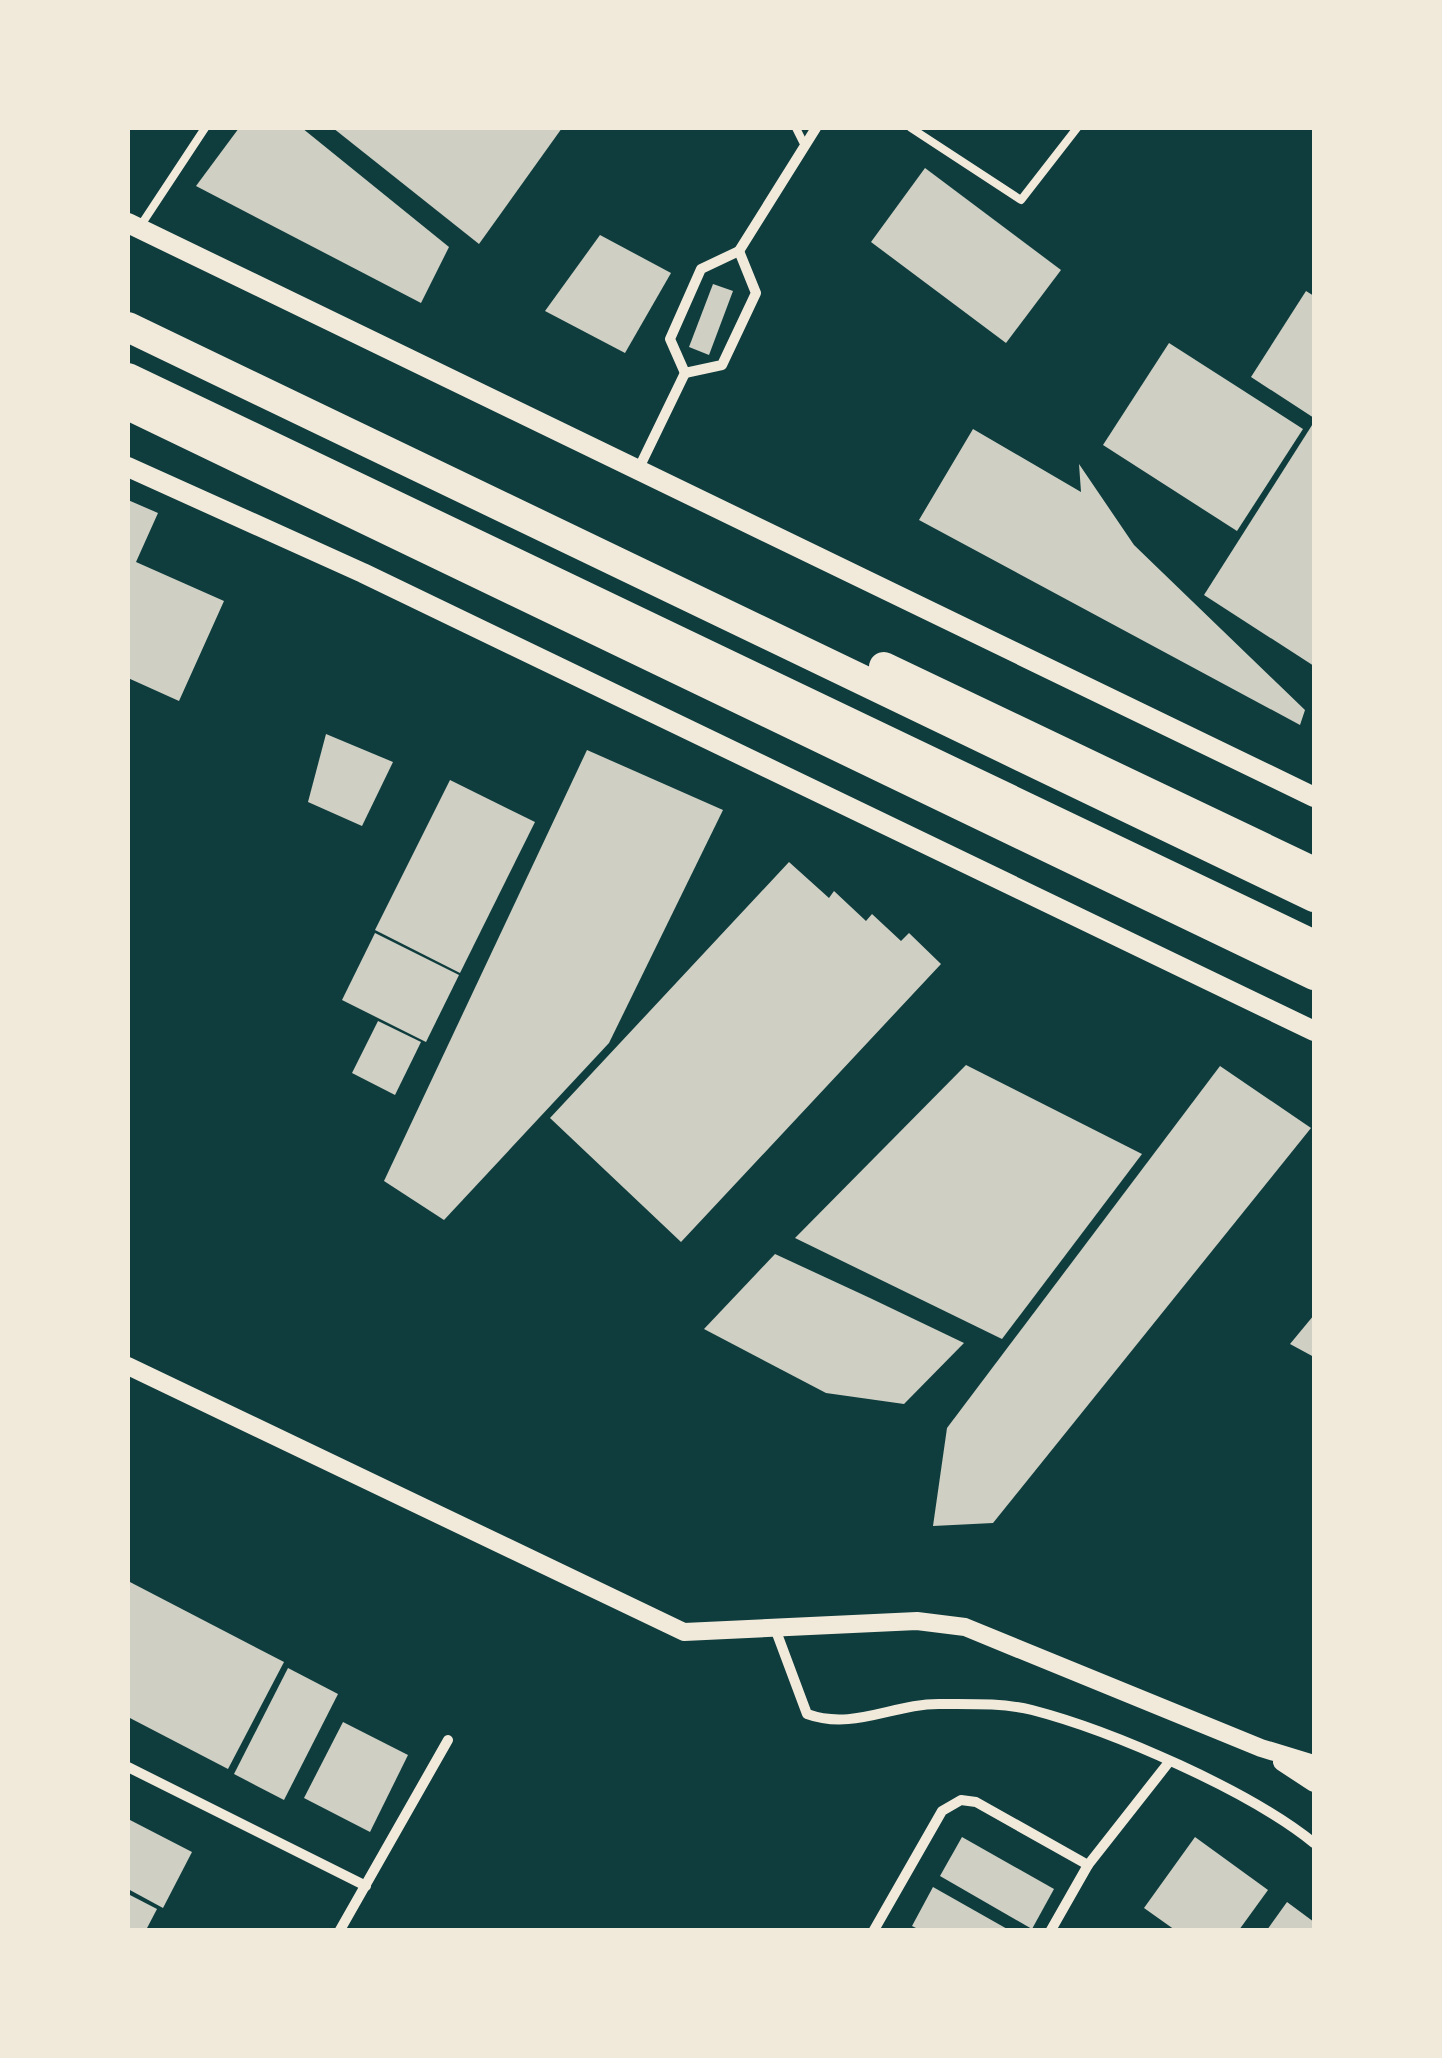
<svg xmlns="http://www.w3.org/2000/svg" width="1442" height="2058" viewBox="0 0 1442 2058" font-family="'Golos Text',sans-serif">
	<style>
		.building { fill: #cfcfc3 }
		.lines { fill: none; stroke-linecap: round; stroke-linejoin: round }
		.service { stroke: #f1e9da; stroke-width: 8 }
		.minor { stroke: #f1e9da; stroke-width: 10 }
		.tertiary { stroke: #f1e9da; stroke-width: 18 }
		.secondary { stroke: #f1e9da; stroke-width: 20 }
		.motorway { stroke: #f1e9da; stroke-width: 30 }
	</style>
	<rect width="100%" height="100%" fill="#0f3d3e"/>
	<!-- building -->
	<g class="building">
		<path d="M 239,128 L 302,128 L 449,247 L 421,303 L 196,186 Z"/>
		<path d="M 333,128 L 562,128 L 479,244 Z"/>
		<path d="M 925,168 L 1061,270 L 1006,343 L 871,242 Z"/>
		<path d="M 600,235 L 671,273 L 625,353 L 545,311 Z"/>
		<path d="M 713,284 L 733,291 L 709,355 L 689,347 Z"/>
		<path d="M 1306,291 L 1314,296 L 1314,418 L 1251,377 Z"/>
		<path d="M 1169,343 L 1303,429 L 1237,531 L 1103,445 Z"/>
		<path d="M 1314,422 L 1314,666 L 1204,595 Z"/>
		<path d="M 973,429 L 1081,492 L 1079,464 L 1134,545 L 1305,710 L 1300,725 L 919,520 Z"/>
		<path d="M 128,500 L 158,513 L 136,562 L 224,601 L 179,701 L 128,678 Z"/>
		<path d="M 326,734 L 393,762 L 362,826 L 308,802 Z"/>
		<path d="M 587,750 L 723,810 L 609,1043 L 444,1220 L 384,1181 Z"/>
		<path d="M 450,780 L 535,822 L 460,973 L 375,930 Z"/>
		<path d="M 789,862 L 829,898 L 834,891 L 866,921 L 872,914 L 901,941 L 909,933 L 941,964 L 681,1242 L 550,1118 Z"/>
		<path d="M 375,933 L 459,975 L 426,1042 L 342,1000 Z"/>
		<path d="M 378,1021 L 421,1042 L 395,1095 L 352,1073 Z"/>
		<path d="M 966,1065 L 1142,1154 L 1002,1339 L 795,1238 Z"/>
		<path d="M 1220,1066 L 1311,1128 L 993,1523 L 933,1526 L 947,1428 Z"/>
		<path d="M 775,1254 L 870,1298 L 964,1343 L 904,1404 L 826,1393 L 704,1329 Z"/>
		<path d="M 1314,1315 L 1314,1357 L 1290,1344 Z"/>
		<path d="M 128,1581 L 284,1662 L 228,1769 L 128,1717 Z"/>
		<path d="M 288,1668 L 338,1694 L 284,1800 L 234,1774 Z"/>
		<path d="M 343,1722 L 408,1755 L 370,1832 L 304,1798 Z"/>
		<path d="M 130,1820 L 192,1852 L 163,1908 L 128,1889 Z"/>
		<path d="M 962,1837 L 1054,1889 L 1032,1929 L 940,1876 Z"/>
		<path d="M 1195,1837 L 1268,1890 L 1239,1930 L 1175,1930 L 1144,1908 Z"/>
		<path d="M 933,1887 L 1009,1930 L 920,1930 L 912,1926 Z"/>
		<path d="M 128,1894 L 157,1909 L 146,1930 L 128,1930 Z"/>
		<path d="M 1287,1902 L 1314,1922 L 1314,1930 L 1267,1930 Z"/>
	</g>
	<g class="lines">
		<!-- service -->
		<g class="service">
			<path d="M 796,128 L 803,142"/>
			<path d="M 911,128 L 1021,200 L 1077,128"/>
			<path d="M 139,228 L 205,128"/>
		</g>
		<!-- minor -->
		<g class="minor">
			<path d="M 685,373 L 670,339 L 701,269 L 739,251 L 816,128"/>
			<path d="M 685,373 L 722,365 L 756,293 L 739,251"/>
			<path d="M 638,470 L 685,373"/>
			<path d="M 776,1631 L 807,1714 C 854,1731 894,1703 941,1704 C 970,1704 1004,1703 1032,1710 C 1113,1731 1250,1791 1314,1843"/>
			<path d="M 128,1767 L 366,1886"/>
			<path d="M 340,1930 L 448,1740"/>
			<path d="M 874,1930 L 942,1811 L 961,1800 L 976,1802 L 1088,1865"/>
			<path d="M 1051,1930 L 1088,1865 L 1169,1762"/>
		</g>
		<!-- tertiary -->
		<g class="tertiary">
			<path d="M 128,1366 L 684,1632 L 917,1621 L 965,1627 L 1261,1748 L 1314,1764"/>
			<path d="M 1282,1762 L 1314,1783"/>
		</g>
		<!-- secondary -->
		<g class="secondary">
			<path d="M 128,223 L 1314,797"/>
			<path d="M 128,467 L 363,573 L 1314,1031"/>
		</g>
		<!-- motorway -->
		<g class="motorway">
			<path d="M 128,327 L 1314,897"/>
			<path d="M 128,378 L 1314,945"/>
			<path d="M 128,405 L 1314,975"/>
			<path d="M 884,667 L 1314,872"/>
		</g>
	</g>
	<!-- border -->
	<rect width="1442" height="2058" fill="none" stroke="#f1e9da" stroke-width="260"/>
</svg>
